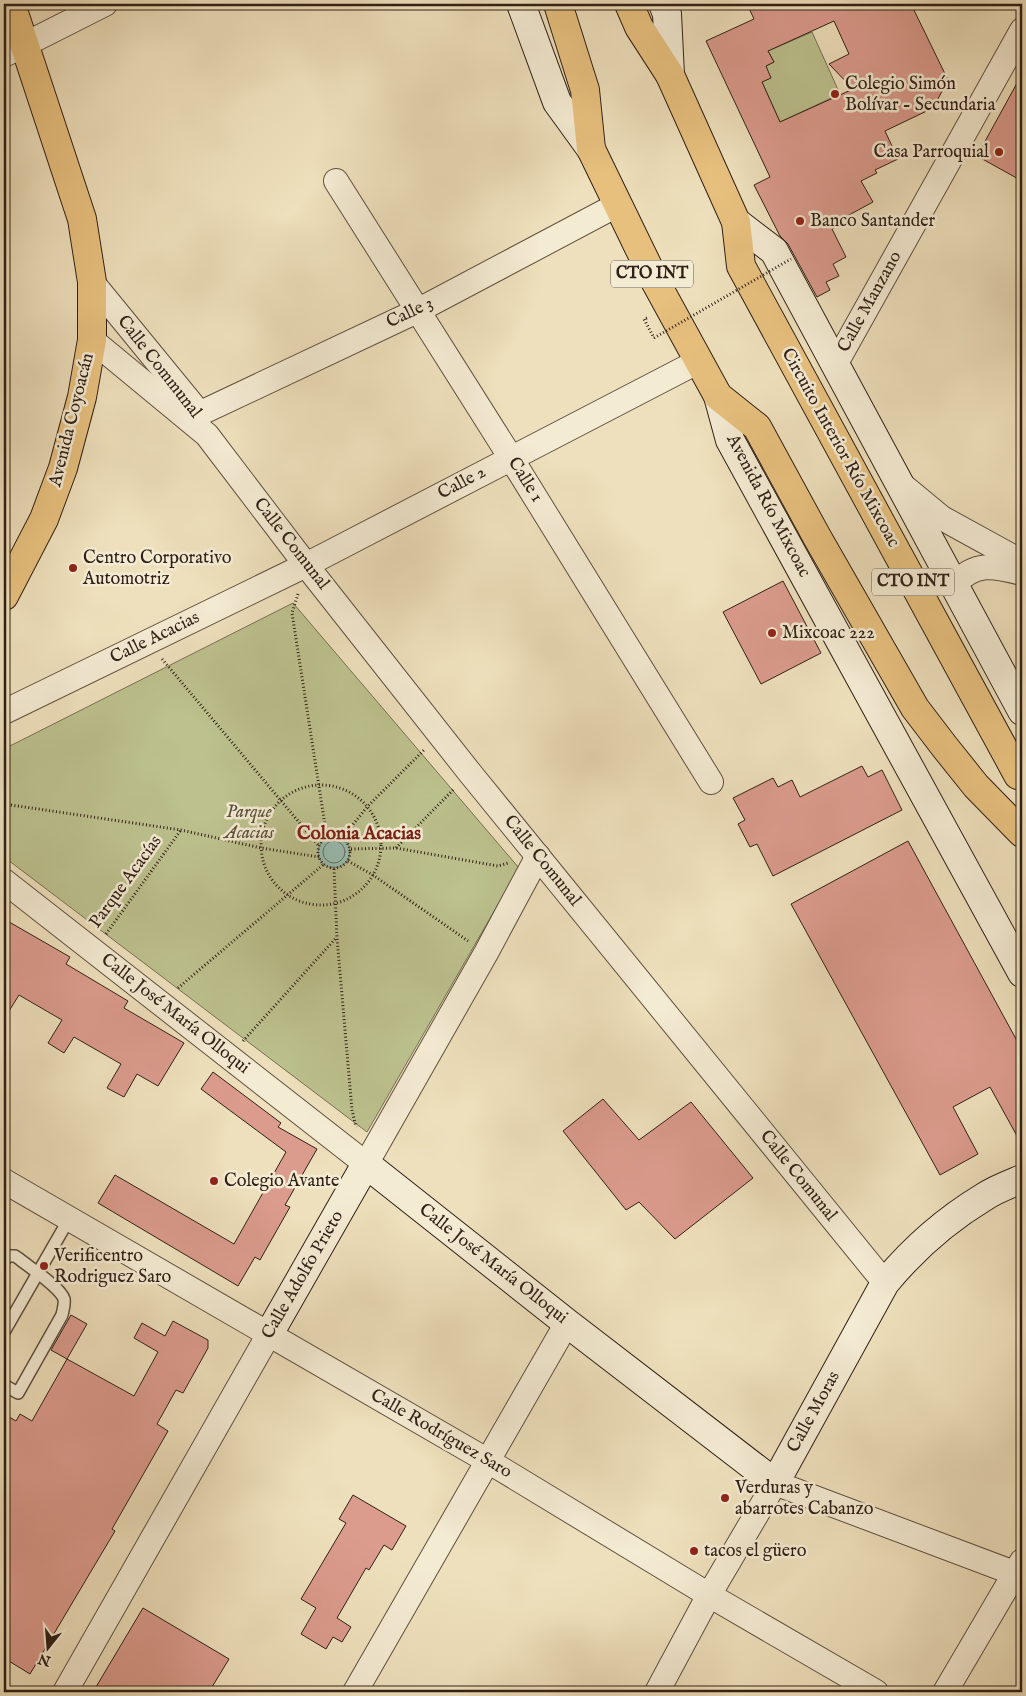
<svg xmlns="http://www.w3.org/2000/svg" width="1026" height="1696" viewBox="0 0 1026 1696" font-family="'IM FELL English',serif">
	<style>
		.green { fill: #bcc18e; stroke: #767052 }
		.water { fill: #99bdb2; stroke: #6f7e74 }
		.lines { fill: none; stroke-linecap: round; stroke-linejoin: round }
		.shore { stroke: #646e64; stroke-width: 1 }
		.building { fill: #db9b8d; stroke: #302017; fill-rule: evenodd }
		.lane-casing { stroke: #605040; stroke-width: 14 }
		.street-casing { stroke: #605040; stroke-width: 26 }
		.secondary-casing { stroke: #302017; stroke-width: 30 }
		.primary-casing { stroke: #302017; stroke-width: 30 }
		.highway-casing { stroke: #302017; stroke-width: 30 }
		.path { stroke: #302017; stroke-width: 3; stroke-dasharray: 1 2.5; stroke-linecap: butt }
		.lane { stroke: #f4ebd3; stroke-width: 11 }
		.street { stroke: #f4ebd3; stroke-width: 24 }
		.secondary { stroke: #f4ebd3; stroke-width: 28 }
		.primary { stroke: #e7c07e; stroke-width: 28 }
		.highway { stroke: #e7c07e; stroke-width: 28 }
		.path-bridge { stroke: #302017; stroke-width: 3; stroke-dasharray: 1 2.5; stroke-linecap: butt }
		.poi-dot { fill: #8f2418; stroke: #f4ebd3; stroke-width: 2 }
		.labels { text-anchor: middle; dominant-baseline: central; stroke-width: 5; stroke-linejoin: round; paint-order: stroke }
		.shield { fill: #f4ebd3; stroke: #6b5d4f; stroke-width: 1 }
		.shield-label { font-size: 16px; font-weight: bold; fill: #302017 }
		.poi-label { font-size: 18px; fill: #302017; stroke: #f4ebd3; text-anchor: start }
		.street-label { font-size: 18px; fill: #302017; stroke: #f4ebd3 }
		.park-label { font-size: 18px; font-style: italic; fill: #5a503b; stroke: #f4ebd3 }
		.neighbourhood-label { font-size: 19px; font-weight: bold; fill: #7a1f14; stroke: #f4ebd3 }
	</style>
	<rect width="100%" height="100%" fill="#eee0bc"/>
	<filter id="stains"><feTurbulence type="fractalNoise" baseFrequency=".004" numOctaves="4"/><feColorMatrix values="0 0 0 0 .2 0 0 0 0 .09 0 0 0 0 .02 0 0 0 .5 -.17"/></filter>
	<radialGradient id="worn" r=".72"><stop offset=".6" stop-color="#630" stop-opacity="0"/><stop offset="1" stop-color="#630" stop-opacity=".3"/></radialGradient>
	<!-- green -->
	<g class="green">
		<path d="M 812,32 L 840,94 L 780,122 L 762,82 L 766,66 L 774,62 L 768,51 Z"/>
		<path d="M 293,603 L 519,868 L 367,1132 L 4,857 L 4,749 Z"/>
	</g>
	<!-- water -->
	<circle class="water" cx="334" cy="852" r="16"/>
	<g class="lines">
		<!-- shore -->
		<circle class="shore" cx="334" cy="852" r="11"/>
	</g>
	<!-- building -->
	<g class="building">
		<path d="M 747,4 L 911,4 L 948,80 L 933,108 L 885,131 L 898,159 L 875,170 L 877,173 L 861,181 L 873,202 L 849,215 L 851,219 L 832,229 L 846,257 L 833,264 L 839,276 L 826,282 L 830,290 L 817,297 L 788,244 L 780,236 L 754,185 L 770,177 L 706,41 L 754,19 ZM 834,21 L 849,54 L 829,64 L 853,89 L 780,122 L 762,82 L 771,78 L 766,66 L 774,62 L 768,51 Z"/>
		<path d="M 1022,74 L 1022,181 L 977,156 Z"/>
		<path d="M 783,581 L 821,653 L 761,684 L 723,612 Z"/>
		<path d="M 862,766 L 868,777 L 882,770 L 902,810 L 773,876 L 757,844 L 750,847 L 738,824 L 745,820 L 733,798 L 773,778 L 778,787 L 792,780 L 800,797 Z"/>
		<path d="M 908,841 L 1022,1050 L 1022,1145 L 990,1087 L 953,1107 L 978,1154 L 940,1175 L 791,904 Z"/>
		<path d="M 4,919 L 70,957 L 66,964 L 128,1001 L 124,1008 L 184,1043 L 158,1086 L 137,1074 L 124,1097 L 107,1088 L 121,1064 L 74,1037 L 64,1053 L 48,1043 L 62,1020 L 19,995 L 4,1019 Z"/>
		<path d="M 213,1072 L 281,1123 L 278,1127 L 317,1149 L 285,1205 L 290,1207 L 260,1260 L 255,1257 L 238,1286 L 98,1203 L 115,1175 L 234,1244 L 286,1152 L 201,1089 Z"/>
		<path d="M 603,1099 L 639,1140 L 691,1102 L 753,1178 L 675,1239 L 639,1202 L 626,1210 L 563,1131 Z"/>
		<path d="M 71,1315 L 87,1324 L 67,1359 L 51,1350 Z"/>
		<path d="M 173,1321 L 208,1340 L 208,1348 L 183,1393 L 176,1390 L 157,1424 L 168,1431 L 112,1529 L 115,1531 L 30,1674 L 4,1658 L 4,1414 L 16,1421 L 20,1414 L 32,1421 L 67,1359 L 134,1396 L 158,1352 L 134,1338 L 142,1323 L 165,1336 Z"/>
		<path d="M 353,1495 L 406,1526 L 392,1550 L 384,1545 L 369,1570 L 366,1568 L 337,1618 L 351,1627 L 342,1642 L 333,1637 L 326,1649 L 301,1634 L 316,1608 L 301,1599 L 346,1523 L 339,1519 Z"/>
		<path d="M 143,1608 L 229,1659 L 209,1692 L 93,1692 Z"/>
	</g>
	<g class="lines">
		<!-- lane casing -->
		<g class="lane-casing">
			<g id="lane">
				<path d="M 4,1260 L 9,1256 L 15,1256 L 18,1258 C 29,1267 60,1287 64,1299 C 65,1304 63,1310 62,1315 L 18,1393 L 4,1385"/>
				<path d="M 4,1332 L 69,1219"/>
			</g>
		</g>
		<!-- street casing -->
		<g class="street-casing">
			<g id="street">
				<path d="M 4,55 L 105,4"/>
				<path d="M 336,181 L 511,458 L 711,782"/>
				<path d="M 92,282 L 200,414"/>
				<path d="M 92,340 L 207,435 L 306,565 L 470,773 L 885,1283"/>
				<path d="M 835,365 L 1022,30"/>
				<path d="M 188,419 L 417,311 L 617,205"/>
				<path d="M 902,485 L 942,518 L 1022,562"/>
				<path d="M 954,585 C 975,561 994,566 1022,573"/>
				<path d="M 4,712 L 306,565 L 699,361"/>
				<path d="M 4,881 L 366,1164 L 486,953 L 538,856"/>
				<path d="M 4,1181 L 488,1461 L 709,1595 L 876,1692"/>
				<path d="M 65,1692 L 269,1334"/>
				<path d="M 355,1692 L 567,1323"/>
				<path d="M 657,1692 L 709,1595 L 775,1483 L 1022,1576"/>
				<path d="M 945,1692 L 1022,1561"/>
			</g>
		</g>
		<!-- secondary casing -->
		<g class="secondary-casing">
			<g id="secondary">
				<path d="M 521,4 L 557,102 L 591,149"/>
				<path d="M 663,4 L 667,14 L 670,75"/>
				<path d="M 736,222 L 774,251 L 1022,711"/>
				<path d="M 718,396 L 730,440 L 1022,973"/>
				<path d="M 269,1334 L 366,1164 L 567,1323 L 775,1483 L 885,1283 C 913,1249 946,1220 984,1197 C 996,1189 1010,1184 1022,1179"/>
			</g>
		</g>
		<!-- primary casing -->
		<g class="primary-casing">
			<path id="primary" d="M 4,596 L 44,519 L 63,468 L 82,397 L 92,340 L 92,282 L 82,219 L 11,4"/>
		</g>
		<!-- highway casing -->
		<g class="highway-casing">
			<g id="highway">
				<path d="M 558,4 L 585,90 L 591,149 L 655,281 L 718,396 L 757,427 L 817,537 L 915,708 L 944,746 L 976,786 L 1022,833"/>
				<path d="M 629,4 L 639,27 L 670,75 L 736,222 L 741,266 L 1018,775"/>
			</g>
		</g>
		<!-- path -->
		<g class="path">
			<path d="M 647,318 L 644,319 L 654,338"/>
			<path d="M 298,594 L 292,613 L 327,838"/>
			<path d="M 162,659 L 319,846"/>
			<circle cx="321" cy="845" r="60"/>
			<path d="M 4,804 L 181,830 L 261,848 L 319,857"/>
			<circle cx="334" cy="852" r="16"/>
			<path d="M 342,838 L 368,806 L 425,749"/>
			<path d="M 396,848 L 454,789"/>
			<path d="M 351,849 L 396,848 L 498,866 L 508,863"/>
			<path d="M 348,861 L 373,875 L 468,941"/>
			<path d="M 334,869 L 337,938 L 352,1110 L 356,1127"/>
			<path d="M 106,934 L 181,830"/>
			<path d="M 178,988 L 324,864"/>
			<path d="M 243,1041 L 336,938"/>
		</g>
		<!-- lane -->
		<use href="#lane" class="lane"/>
		<!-- street -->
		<use href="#street" class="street"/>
		<!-- secondary -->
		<use href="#secondary" class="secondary"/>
		<!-- primary -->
		<use href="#primary" class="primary"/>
		<!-- highway -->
		<use href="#highway" class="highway"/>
		<!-- path-bridge -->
		<path class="path-bridge" d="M 654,338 L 791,259"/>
	</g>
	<!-- markers -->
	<g class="poi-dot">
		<circle cx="835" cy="94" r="5"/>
		<circle cx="999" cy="152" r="5"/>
		<circle cx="800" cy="221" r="5"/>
		<circle cx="73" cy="568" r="5"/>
		<circle cx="772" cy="633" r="5"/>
		<circle cx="214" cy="1181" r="5"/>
		<circle cx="44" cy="1266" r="5"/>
		<circle cx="725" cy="1498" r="5"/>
		<circle cx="694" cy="1551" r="5"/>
	</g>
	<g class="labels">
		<!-- shield labels -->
		<g class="shield">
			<rect x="611" y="260.5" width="82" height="27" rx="4"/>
			<rect x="872" y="568.5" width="82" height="27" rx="4"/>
		</g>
		<g class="shield-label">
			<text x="652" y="274">CTO INT</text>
			<text x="913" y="582">CTO INT</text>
		</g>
		<!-- poi labels -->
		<g class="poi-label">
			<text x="845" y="84">Colegio Simón<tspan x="845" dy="21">Bolívar - Secundaria</tspan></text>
			<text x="989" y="152" text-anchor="end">Casa Parroquial</text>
			<text x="810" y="221">Banco Santander</text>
			<text x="83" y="558">Centro Corporativo<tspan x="83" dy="21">Automotriz</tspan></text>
			<text x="782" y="633">Mixcoac 222</text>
			<text x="224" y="1181">Colegio Avante</text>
			<text x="54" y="1256">Verificentro<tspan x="54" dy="21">Rodriguez Saro</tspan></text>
			<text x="735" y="1488">Verduras y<tspan x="735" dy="21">abarrotes Cabanzo</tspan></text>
			<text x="704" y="1551">tacos el güero</text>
		</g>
		<!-- street labels -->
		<g class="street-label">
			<text transform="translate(870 302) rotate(-61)">Calle Manzano</text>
			<text transform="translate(410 313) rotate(-26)">Calle 3</text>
			<text transform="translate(159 367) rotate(52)">Calle Communal</text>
			<text transform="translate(72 420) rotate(-76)">Avenida Coyoacán</text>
			<text transform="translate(840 448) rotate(61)">Circuito Interior Río Mixcoac</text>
			<text transform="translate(525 480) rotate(58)">Calle 1</text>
			<text transform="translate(462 483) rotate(-28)">Calle 2</text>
			<text transform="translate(768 506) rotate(62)">Avenida Río Mixcoac</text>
			<text transform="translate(291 544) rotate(52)">Calle Comunal</text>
			<text transform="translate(155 638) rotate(-26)">Calle Acacias</text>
			<text transform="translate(542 861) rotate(51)">Calle Comunal</text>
			<text transform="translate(126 882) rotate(-54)">Parque Acacías</text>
			<text transform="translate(175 1014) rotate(38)">Calle José María Olloqui</text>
			<text transform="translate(798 1176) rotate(51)">Calle Comunal</text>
			<text transform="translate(493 1264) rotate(38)">Calle José María Olloqui</text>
			<text transform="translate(303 1275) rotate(-60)">Calle Adolfo Prieto</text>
			<text transform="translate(814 1412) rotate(-61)">Calle Moras</text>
			<text transform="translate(441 1434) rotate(30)">Calle Rodríguez Saro</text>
		</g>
		<!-- park labels -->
		<g class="park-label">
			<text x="249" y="812">Parque<tspan x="249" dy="21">Acacias</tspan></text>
		</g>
		<!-- neighbourhood labels -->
		<g class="neighbourhood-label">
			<text x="359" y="834">Colonia Acacias</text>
		</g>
	</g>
	<!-- margin -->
	<rect width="1026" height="1696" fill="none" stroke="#eee0bc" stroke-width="20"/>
	<rect x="5" y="5" width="1016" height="1686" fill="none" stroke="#302017" stroke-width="2.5"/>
	<rect x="10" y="10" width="1006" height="1676" fill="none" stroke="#302017"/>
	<!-- north arrow -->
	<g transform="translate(48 1648) rotate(197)" stroke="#f4ebd3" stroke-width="4" paint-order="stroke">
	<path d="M0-4L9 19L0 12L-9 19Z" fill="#302017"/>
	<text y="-8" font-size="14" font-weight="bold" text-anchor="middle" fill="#302017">N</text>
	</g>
	<rect width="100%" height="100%" filter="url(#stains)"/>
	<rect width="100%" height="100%" fill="url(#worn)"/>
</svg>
